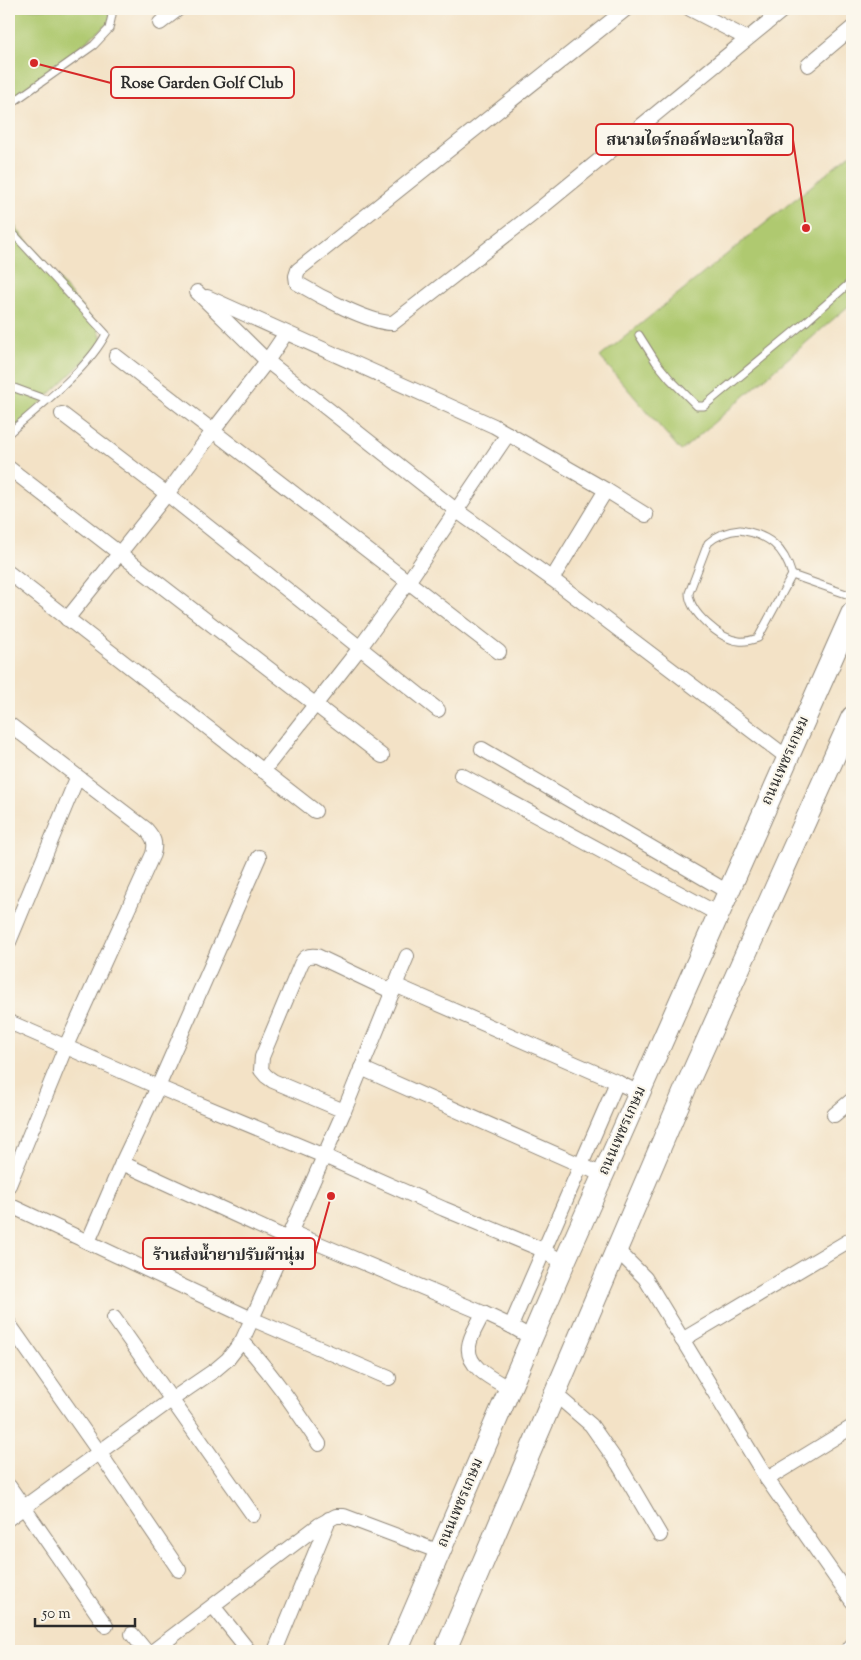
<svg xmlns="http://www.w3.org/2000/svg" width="861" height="1660" viewBox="0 0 861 1660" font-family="'Sorts Mill Goudy','Noto Serif Thai',serif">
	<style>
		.green { fill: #afc96f; stroke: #6d7a4d }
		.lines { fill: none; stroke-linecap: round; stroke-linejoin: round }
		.service-casing { stroke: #8f8678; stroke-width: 9 }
		.minor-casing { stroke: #8f8678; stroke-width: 16 }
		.primary-casing { stroke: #8f8678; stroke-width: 23 }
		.service { stroke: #fff; stroke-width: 7 }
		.minor { stroke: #fff; stroke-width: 14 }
		.primary { stroke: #fff; stroke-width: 21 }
		.labels { text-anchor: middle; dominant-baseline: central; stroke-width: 4.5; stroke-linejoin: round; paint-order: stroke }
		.street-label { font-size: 15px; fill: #2b2b2b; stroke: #fbf7ec }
		.leader { fill: none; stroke: #d62828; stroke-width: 2 }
		.callout-dot { fill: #d62828; stroke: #fbf7ec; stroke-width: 2 }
		.callout { fill: #fbf7ec; stroke: #d62828; stroke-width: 2 }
		.callout-label { font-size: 16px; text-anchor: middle; font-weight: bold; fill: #2b2b2b }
	</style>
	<rect width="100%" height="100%" fill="#fbf7ec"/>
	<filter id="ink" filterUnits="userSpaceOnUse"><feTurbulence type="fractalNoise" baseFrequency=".02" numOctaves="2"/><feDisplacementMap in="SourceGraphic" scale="10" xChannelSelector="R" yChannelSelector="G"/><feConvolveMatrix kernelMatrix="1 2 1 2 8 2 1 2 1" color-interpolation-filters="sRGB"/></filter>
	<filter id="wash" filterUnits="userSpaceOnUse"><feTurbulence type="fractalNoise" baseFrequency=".0096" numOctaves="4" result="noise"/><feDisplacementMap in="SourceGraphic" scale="20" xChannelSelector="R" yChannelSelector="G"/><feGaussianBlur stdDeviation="1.12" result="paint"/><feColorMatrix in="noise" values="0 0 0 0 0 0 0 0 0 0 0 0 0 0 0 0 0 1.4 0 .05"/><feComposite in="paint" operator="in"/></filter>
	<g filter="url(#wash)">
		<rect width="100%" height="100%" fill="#f3e2c6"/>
		<!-- green -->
		<g class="green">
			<path d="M 9,9 L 110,9 L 111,21 L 9,105 Z"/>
			<path d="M 852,153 L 852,303 L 681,451 L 600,357 Z"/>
			<path d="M 9,219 L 98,327 L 102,339 L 101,345 L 9,433 Z"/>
		</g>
	</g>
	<g filter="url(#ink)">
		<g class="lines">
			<!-- service casing -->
			<g class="service-casing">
				<g id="service">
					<path d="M 9,105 L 94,45 L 109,29 L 112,15 L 107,9"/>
					<path d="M 9,229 L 106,334 C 88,369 40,406 9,433"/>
					<path d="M 639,335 L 656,362 L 670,379 L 697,406 L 704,406 L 808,320 L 852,281"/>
					<path d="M 9,386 L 47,400"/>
					<path d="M 740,530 C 769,535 784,547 792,575 L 758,638 C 752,640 747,642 739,641 C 720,639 689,612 689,593 L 708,543 C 717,535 728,531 740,530 Z"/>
					<path d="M 792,575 L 852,596"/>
				</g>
			</g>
			<!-- minor casing -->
			<g class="minor-casing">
				<g id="minor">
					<path d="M 626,9 L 298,270 L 296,276 L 297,283 C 317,295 371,324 393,323 L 542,207 L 784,9"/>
					<path d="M 690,9 L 746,38"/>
					<path d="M 160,23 L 178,9"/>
					<path d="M 808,65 L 852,28"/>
					<path d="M 197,292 L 267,361 L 457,511 L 552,579 L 788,758"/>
					<path d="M 207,297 L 494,426 L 606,490 L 646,515"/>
					<path d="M 116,356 L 499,652"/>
					<path d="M 62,414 L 167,494 L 438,710"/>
					<path d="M 9,468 L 382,756"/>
					<path d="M 9,573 L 315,811"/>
					<path d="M 552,579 L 606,490"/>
					<path d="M 67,619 L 167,494 L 213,431 L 267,361 L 286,333"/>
					<path d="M 9,724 L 146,829 C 154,838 156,843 153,854 L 66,1046 L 9,1185"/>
					<path d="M 482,749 L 728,892"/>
					<path d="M 263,771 L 359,649 L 408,582 L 508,434"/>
					<path d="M 461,775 L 718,914"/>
					<path d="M 9,942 L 77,778"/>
					<path d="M 395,985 L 617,1082 L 639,1093"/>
					<path d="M 9,1022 L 158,1087 L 324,1156 L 444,1209 L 543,1250 L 564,1263"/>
					<path d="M 361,1068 L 603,1175"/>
					<path d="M 344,1111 L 273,1081 L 266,1076 L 261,1070 L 262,1057 L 301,964 C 305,956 308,955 317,956 L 393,992"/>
					<path d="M 834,1115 L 852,1100"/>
					<path d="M 122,1163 L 288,1239"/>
					<path d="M 9,1205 L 252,1319 L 242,1341"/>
					<path d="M 291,1232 L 483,1313 L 511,1326 L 532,1338"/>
					<path d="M 88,1242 L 122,1163 L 158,1087 L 259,857"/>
					<path d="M 617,1250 L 645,1278 L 767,1479 L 852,1601"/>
					<path d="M 483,1313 C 479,1323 470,1335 469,1346 C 466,1368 495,1380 510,1389"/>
					<path d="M 114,1318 L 253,1515"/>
					<path d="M 9,1324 L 99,1452 L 179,1570"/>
					<path d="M 511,1326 L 617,1082"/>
					<path d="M 682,1340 L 850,1240"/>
					<path d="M 389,1378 L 252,1319 L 344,1111 L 407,956"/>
					<path d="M 555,1394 L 591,1425 L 619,1465 L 660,1535"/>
					<path d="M 767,1479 L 852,1427"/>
					<path d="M 9,1486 L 106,1626"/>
					<path d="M 9,1518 L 171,1400 L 215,1370 L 228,1359 L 242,1341 C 272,1373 295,1408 319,1444"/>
					<path d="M 213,1606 L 249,1651"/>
					<path d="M 132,1634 L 146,1651"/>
					<path d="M 153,1651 L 319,1525 L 336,1516 L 344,1516 L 440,1552"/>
					<path d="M 275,1651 L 329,1519"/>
					<path d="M 847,1651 L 852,1645"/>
				</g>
			</g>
			<!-- primary casing -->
			<g class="primary-casing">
				<g id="primary">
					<path d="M 397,1651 L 564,1263 L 852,613"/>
					<path d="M 445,1651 L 686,1087 L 852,717"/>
				</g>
			</g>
			<!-- service -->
			<use href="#service" class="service"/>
			<!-- minor -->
			<use href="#minor" class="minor"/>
			<!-- primary -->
			<use href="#primary" class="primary"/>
		</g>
	</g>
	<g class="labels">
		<!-- street labels -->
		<g class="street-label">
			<text transform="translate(786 761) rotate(-66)">ถนนเพชรเกษม</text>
			<text transform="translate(623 1131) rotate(-66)">ถนนเพชรเกษม</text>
			<text transform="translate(461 1503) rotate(-67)">ถนนเพชรเกษม</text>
		</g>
	</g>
	<!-- callouts -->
	<path class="leader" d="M34 63L111 83M806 228L793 140M331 1196L315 1254"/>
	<g class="callout-dot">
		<circle cx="34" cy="63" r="5"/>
		<circle cx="806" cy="228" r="5"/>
		<circle cx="331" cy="1196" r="5"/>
	</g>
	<g class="callout">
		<rect x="111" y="67" width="183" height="31" rx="5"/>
		<rect x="596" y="124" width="197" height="31" rx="5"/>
		<rect x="143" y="1238" width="172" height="31" rx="5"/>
	</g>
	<g class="callout-label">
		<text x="202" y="88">Rose Garden Golf Club</text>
		<text x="695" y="145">สนามไดร์กอล์ฟอะนาไลซิส</text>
		<text x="229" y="1260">ร้านส่งน้ำยาปรับผ้านุ่ม</text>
	</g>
	<!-- margin -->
	<rect width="861" height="1660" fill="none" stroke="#fbf7ec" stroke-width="30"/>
	<!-- scale -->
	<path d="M35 1618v8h100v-8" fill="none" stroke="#2b2b2b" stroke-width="2.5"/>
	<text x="42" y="1618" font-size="15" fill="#2b2b2b" stroke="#fbf7ec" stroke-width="4" paint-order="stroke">50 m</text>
</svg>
